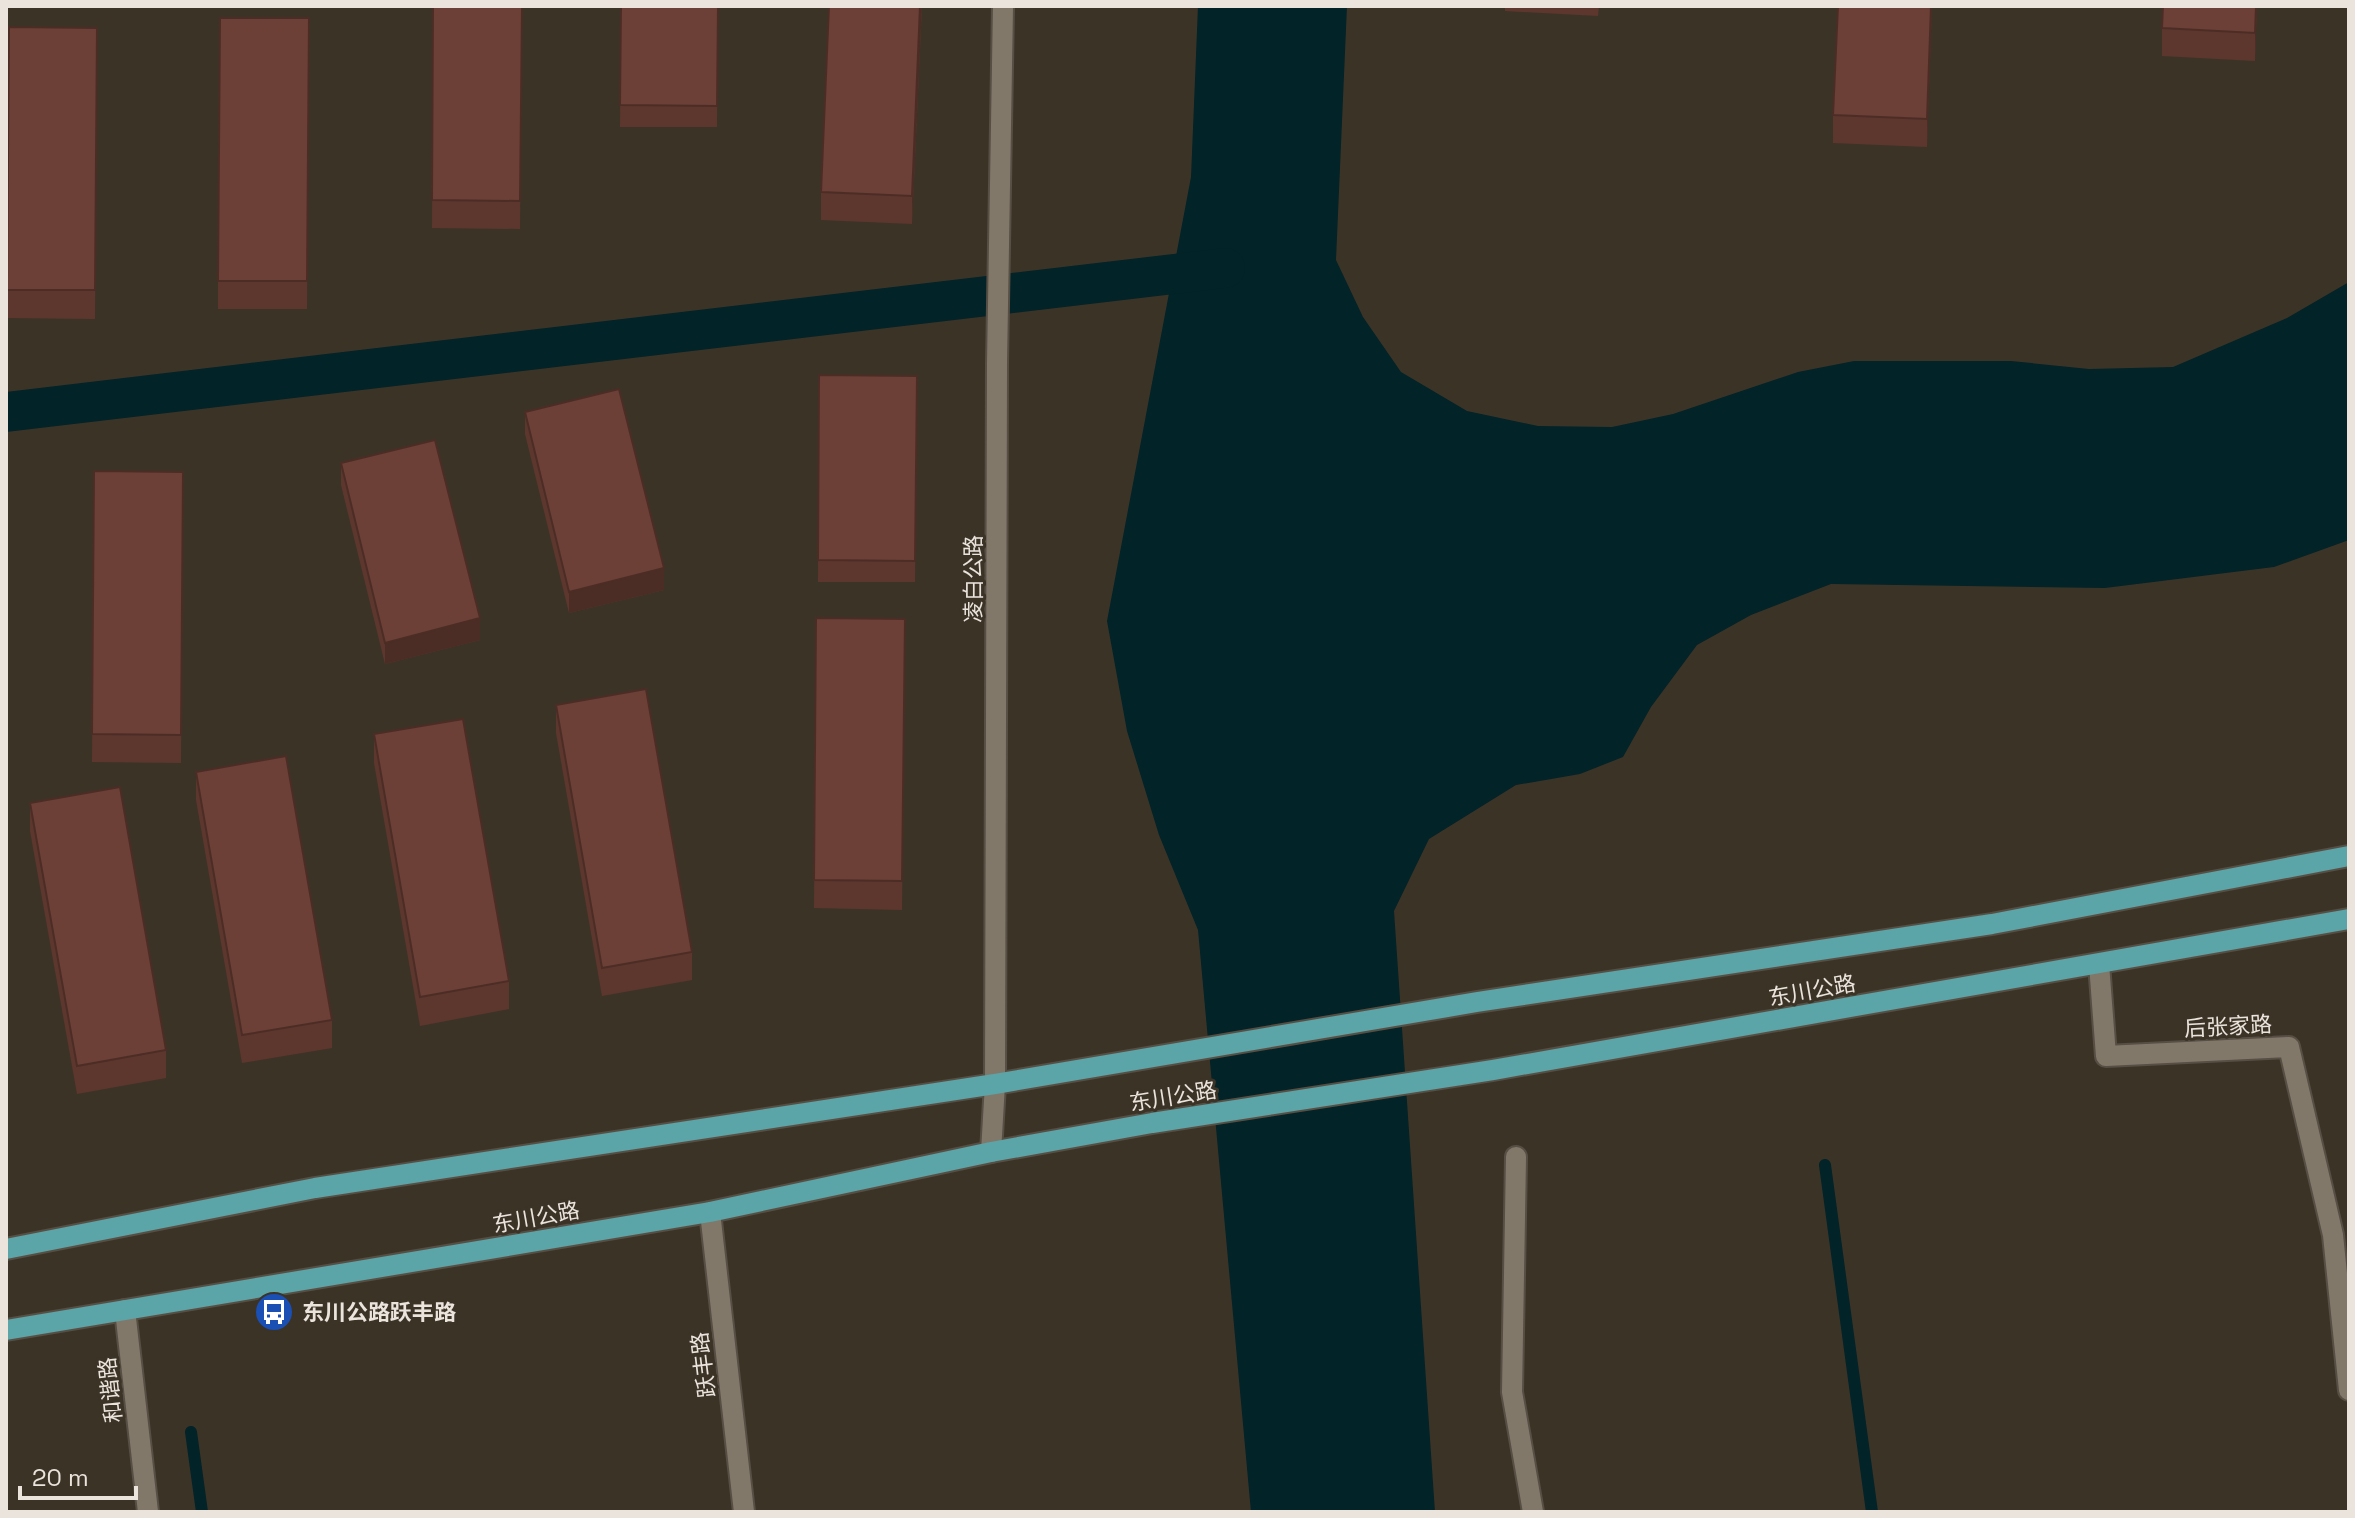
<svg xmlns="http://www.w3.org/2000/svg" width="2355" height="1518" viewBox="0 0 2355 1518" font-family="'Space Grotesk','Noto Sans SC',sans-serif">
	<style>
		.water { fill: #022327 }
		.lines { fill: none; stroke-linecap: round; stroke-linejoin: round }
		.stream { stroke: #022327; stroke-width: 12 }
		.canal { stroke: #022327; stroke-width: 40 }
		.lane-casing { stroke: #574f44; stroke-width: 24 }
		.street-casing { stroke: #574f44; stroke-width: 24 }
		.secondary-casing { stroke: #574f44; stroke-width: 24 }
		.primary-casing { stroke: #574f44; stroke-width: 24 }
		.lane { stroke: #82786a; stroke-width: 20 }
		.street { stroke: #82786a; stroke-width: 20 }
		.secondary { stroke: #82786a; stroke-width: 20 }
		.primary { stroke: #5ba4a7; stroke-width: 20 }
		.wall { fill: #5d372e }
		.shaded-wall { fill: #4c2d26 }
		.building { fill: #6c4036; stroke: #4c2d26; stroke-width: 2 }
		.labels { text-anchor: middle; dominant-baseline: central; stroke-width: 6; stroke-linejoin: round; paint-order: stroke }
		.street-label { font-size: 22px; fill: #eae4dc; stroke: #3c3327 }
		.poi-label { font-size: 22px; font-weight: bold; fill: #eae4dc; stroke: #3c3327; text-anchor: start }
	</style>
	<rect width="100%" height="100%" fill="#3c3327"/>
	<!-- water -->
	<path class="water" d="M 1198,6 L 1347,6 L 1336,260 L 1363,317 L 1401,372 L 1467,411 L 1538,426 L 1612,427 L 1673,414 L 1798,372 L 1854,361 L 2011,361 L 2089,369 L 2173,367 L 2287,318 L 2349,282 L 2349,540 L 2274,567 L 2105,588 L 1831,584 L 1751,615 L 1697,645 L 1651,707 L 1623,757 L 1580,774 L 1516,785 L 1429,839 L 1394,911 L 1435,1512 L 1251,1512 L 1198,930 L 1159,835 L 1127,731 L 1107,621 L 1191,177 Z"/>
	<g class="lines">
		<!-- stream -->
		<g class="stream">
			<path d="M 1825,1165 L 1872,1512"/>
			<path d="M 191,1432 L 202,1512"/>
		</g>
		<!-- canal -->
		<path class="canal" d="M 6,412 L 1225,268"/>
		<!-- lane casing -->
		<g class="lane-casing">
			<g id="lane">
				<path d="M 2099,964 L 2106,1056 L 2289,1047 L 2333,1235 L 2349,1390"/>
				<path d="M 125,1310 L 148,1512"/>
			</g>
		</g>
		<!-- street casing -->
		<g class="street-casing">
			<g id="street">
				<path d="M 1516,1157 L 1512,1392 L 1533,1512"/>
				<path d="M 710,1212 L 744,1512"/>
			</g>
		</g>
		<!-- secondary casing -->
		<g class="secondary-casing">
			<path id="secondary" d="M 991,1152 L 995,1084 L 997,364 L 1003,6"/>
		</g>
		<!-- primary casing -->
		<g class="primary-casing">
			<g id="primary">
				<path d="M 6,1249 L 315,1188 L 995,1084 L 1477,1002 L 1992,924 L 2349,856"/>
				<path d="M 6,1330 L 710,1212 L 991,1152 L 1152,1123 L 1493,1070 L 2349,919"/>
			</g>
		</g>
		<!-- lane -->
		<use href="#lane" class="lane"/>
		<!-- street -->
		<use href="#street" class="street"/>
		<!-- secondary -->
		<use href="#secondary" class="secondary"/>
		<!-- primary -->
		<use href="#primary" class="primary"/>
	</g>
	<!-- wall -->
	<g class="wall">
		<path d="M 433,6 L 522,6 L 520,229 L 432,228 Z"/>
		<path d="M 621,6 L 718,6 L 717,127 L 620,127 Z"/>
		<path d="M 922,6 L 912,224 L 821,220 L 821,192 Z"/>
		<path d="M 1505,6 L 1599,6 L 1598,16 L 1505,11 Z"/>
		<path d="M 1932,6 L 1927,147 L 1833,143 L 1833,115 Z"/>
		<path d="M 2257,6 L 2255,61 L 2162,56 L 2162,28 Z"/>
		<path d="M 309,18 L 307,309 L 218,309 L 218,281 Z"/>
		<path d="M 9,27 L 97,28 L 95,319 L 7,318 Z"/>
		<path d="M 819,375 L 917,376 L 915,582 L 818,582 Z"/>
		<path d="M 525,412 L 664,590 L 569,613 L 525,434 Z"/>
		<path d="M 341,463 L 480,640 L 385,664 L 341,485 Z"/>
		<path d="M 94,471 L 183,472 L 181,763 L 92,762 Z"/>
		<path d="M 816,618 L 905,619 L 902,910 L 814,908 Z"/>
		<path d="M 556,705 L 692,952 L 692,980 L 602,996 L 556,733 Z"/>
		<path d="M 374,734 L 509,981 L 509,1009 L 420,1026 L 374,763 Z"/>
		<path d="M 196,772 L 332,1020 L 332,1048 L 242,1063 L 196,800 Z"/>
		<path d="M 30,803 L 166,1050 L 166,1078 L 77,1094 L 30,831 Z"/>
	</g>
	<!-- shaded-wall -->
	<g class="shaded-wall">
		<path d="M 920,6 L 922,6 L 912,224 L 912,196 Z"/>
		<path d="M 1931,6 L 1932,6 L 1927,147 L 1927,119 Z"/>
		<path d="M 2256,6 L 2257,6 L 2255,61 L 2255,33 Z"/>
		<path d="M 664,568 L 664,590 L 569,613 L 569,592 Z"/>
		<path d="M 480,618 L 480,640 L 385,664 L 385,643 Z"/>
	</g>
	<!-- building -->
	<g class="building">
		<path d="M 433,6 L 522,6 L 520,201 L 432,200 Z"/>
		<path d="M 621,6 L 718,6 L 717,106 L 620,105 Z"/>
		<path d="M 829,6 L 920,6 L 912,196 L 821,192 Z"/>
		<path d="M 1838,6 L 1931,6 L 1927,119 L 1833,115 Z"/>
		<path d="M 2163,6 L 2256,6 L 2255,33 L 2162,28 Z"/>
		<path d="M 220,18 L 309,18 L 307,281 L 218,281 Z"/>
		<path d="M 9,27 L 97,28 L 95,290 L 7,290 Z"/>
		<path d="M 819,375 L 917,376 L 915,561 L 818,560 Z"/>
		<path d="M 619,389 L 664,568 L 569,592 L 525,412 Z"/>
		<path d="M 435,440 L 480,618 L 385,643 L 341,463 Z"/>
		<path d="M 94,471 L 183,472 L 181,735 L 92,734 Z"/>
		<path d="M 816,618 L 905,619 L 902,881 L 814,880 Z"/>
		<path d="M 646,689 L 692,952 L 602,968 L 556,705 Z"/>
		<path d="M 463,719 L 509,981 L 420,997 L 374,734 Z"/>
		<path d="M 286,756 L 332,1020 L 242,1035 L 196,772 Z"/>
		<path d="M 120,787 L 166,1050 L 77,1066 L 30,803 Z"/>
	</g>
	<!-- icons -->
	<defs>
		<g id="bus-disc" transform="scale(2)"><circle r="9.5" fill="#1a4fb4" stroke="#3c3327"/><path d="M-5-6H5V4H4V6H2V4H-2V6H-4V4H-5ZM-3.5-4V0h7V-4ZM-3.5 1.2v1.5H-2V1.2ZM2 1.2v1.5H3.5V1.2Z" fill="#fff"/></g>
	</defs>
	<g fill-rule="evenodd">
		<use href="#bus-disc" x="274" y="1312"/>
	</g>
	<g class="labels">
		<!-- street labels -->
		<g class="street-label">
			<text transform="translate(973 579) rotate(-90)">凌白公路</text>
			<text transform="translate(1812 990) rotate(-10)">东川公路</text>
			<text transform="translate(2228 1026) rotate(-3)">后张家路</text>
			<text transform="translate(1173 1096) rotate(-9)">东川公路</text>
			<text transform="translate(536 1217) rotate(-10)">东川公路</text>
			<text transform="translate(703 1365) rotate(-97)">跃丰路</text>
			<text transform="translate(110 1390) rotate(-96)">和谐路</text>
		</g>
		<!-- poi labels -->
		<g class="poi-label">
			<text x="302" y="1312">东川公路跃丰路</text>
		</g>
	</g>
	<!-- border -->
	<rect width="2355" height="1518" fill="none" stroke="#eae4dc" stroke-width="16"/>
	<!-- scale -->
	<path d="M20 1486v12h116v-12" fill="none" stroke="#eae4dc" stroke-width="4"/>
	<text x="32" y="1486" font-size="24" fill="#eae4dc" stroke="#3c3327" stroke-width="6" paint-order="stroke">20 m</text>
</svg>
